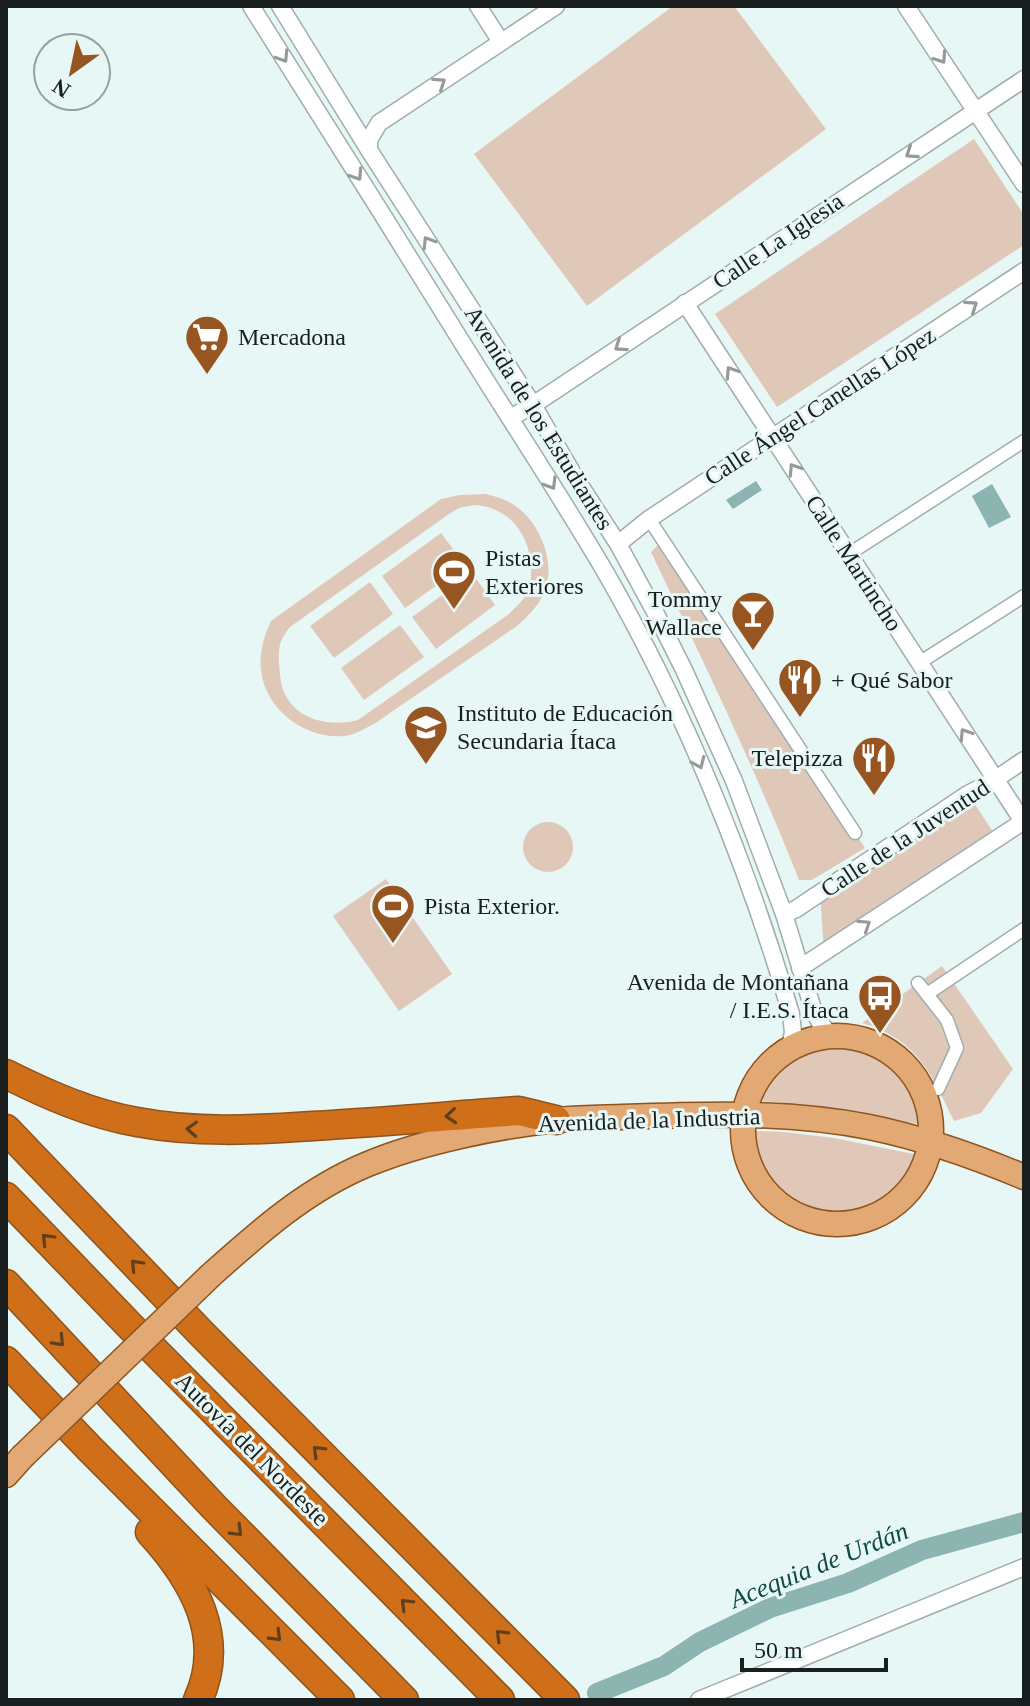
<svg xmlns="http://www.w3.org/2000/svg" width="1030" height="1706" viewBox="0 0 1030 1706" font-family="'Times New Roman',serif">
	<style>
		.green { fill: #e0c8b9; fill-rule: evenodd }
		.water { fill: #8cb4b0 }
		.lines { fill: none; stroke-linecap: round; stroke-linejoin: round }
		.canal { stroke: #8cb4b0; stroke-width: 20 }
		.pedestrian-casing { stroke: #9faead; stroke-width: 15 }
		.minor-casing { stroke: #9faead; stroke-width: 19 }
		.primary-casing { stroke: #8f531b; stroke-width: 27 }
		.motorway-casing { stroke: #8f531b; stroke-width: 31 }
		.pedestrian { stroke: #fff; stroke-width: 12 }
		.minor { stroke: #fff; stroke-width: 16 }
		.primary { stroke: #e2a975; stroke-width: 24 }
		.motorway { stroke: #cf6f19; stroke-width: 28 }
		.primary-bridge-casing { stroke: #8f531b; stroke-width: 27; stroke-linecap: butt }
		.primary-bridge { stroke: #e2a975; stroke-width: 24 }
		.oneway { stroke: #989a9a }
		.oneway2 { stroke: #623f1c }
		.labels { text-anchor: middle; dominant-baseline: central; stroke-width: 6; stroke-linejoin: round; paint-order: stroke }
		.street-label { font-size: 24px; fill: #191f1e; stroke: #e7f7f5 }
		.poi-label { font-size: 24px; fill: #191f1e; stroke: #e7f7f5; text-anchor: start }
		.water-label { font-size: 26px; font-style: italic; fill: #0e4a46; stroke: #e7f7f5 }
	</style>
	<rect width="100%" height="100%" fill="#e7f7f5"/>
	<!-- green -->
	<g class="green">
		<path d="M 673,6 L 734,6 L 826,129 L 587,306 L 474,154 Z"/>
		<path d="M 974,139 L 1024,215 L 1024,245 L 777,407 L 715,314 Z"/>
		<path d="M 485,494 C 495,496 505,499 514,505 C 538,520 555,559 546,587 C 541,604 529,615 517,626 L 374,724 C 365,728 355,735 345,736 C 306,740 265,710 261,670 C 259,653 264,636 271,621 L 441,499 L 460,495 ZM 474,505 C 510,507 531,536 531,570 C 531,576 531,584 529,589 C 525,599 516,607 509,614 L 358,720 C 331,727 298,721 285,694 C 280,684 280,673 279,662 C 278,647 280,639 290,627 L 449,514 L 459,508 Z"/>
		<path d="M 441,533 L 465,565 L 405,608 L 382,576 Z"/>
		<path d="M 662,541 L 865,848 L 812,880 L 799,880 C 755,768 703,661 651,552 Z"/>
		<path d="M 472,573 L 495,605 L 436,649 L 412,617 Z"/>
		<path d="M 370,582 L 393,614 L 334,658 L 310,626 Z"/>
		<path d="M 400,625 L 424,657 L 364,700 L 341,668 Z"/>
		<path d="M 968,794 L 997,838 L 824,952 L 820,893 Z"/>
		<circle cx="548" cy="847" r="25"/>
		<path d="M 386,879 L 452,974 L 399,1011 L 333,916 Z"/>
		<path d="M 942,966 L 1013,1069 L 981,1113 L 954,1121 C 931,1074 917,1039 862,1023 Z"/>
		<path d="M 832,1047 C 868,1046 900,1065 915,1098 C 919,1106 922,1114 921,1123 L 918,1124 L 842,1109 L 763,1101 L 761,1099 C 768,1068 803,1050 832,1047 Z"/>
		<path d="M 755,1131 L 784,1132 L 834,1138 L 914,1154 L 918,1160 C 876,1246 768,1230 753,1135 Z"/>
	</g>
	<!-- water -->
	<g class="water">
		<path d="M 756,481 L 762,490 L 733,509 L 726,500 Z"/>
		<path d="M 992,484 L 1011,517 L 989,528 L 972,496 Z"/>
	</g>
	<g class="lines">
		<!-- canal -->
		<path class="canal" d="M 597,1693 L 664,1666 L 700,1642 L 770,1608 L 848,1583 L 922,1550 L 1024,1522"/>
		<!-- pedestrian casing -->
		<g class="pedestrian-casing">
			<g id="pedestrian">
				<path d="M 649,519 L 855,833"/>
				<path d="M 849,554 L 1024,441"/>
				<path d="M 919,663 L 1024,596"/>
				<path d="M 918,983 L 947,1020 L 957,1048 L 938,1089"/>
				<path d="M 927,994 L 1024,929"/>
			</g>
		</g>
		<!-- minor casing -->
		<g class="minor-casing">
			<g id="minor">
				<path d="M 251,6 C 322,118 393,231 463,344 C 511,421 561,496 607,575 C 684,709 748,866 791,1014 L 793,1032 L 790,1049"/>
				<path d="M 280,6 L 369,150 L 533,405 L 576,479 L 618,544 L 655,612 L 684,670 L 734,781 L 784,914 L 813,1009 L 820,1023 L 832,1037"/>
				<path d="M 478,6 L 501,42"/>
				<path d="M 906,6 L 1024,184"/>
				<path d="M 369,150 L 369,140 L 379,123 L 556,6"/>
				<path d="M 685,303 L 1024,823"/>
				<path d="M 510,418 L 533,405 L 1024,79"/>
				<path d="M 618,544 L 649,519 L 1024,271"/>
				<path d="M 784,914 L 796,909 L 968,794 L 996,779 L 1024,760"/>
				<path d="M 800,968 L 1024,821"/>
				<path d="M 699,1700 L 1024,1567"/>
			</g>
		</g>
		<!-- primary casing -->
		<g class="primary-casing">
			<g id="primary">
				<circle cx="837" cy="1130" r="94"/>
				<path d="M 211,1275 C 259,1232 307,1189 368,1164 C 421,1142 498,1126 556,1120 C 578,1118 600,1118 622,1117 C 705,1114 787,1111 869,1127 C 923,1138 974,1156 1024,1177"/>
				<path d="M 6,1475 L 22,1457"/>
			</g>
		</g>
		<!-- motorway casing -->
		<g class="motorway-casing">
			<g id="motorway">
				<path d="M 6,1074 C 48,1095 91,1114 137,1122 C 195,1133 254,1130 313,1126 C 381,1122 450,1116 519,1111 L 556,1120"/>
				<path d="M 6,1129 L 200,1332 L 565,1700"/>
				<path d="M 6,1197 L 129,1325 L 500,1700"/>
				<path d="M 6,1284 L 213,1506 L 404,1700"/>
				<path d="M 6,1361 L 89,1448 L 340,1700"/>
				<path d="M 150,1532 C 193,1579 227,1637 198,1700"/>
			</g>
		</g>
		<!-- pedestrian -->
		<use href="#pedestrian" class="pedestrian"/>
		<!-- minor -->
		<use href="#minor" class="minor"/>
		<!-- primary -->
		<use href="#primary" class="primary"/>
		<!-- motorway -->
		<use href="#motorway" class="motorway"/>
		<!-- primary-bridge casing -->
		<g class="primary-bridge-casing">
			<path id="primary-bridge" d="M 22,1457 L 211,1275"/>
		</g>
		<!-- primary-bridge -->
		<use href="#primary-bridge" class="primary-bridge"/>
	</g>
	<!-- one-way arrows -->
	<defs><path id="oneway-chevron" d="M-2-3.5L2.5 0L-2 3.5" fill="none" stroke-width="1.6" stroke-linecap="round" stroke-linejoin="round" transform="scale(2)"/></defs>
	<g class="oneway">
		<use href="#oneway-chevron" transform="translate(283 57) rotate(58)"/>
		<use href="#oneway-chevron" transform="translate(941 58) rotate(56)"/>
		<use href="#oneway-chevron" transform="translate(440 83) rotate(-34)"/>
		<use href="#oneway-chevron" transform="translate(911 153) rotate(146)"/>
		<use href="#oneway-chevron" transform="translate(357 175) rotate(57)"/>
		<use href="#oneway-chevron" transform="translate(428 242) rotate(-122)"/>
		<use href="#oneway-chevron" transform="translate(972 306) rotate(-34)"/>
		<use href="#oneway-chevron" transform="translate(620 346) rotate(146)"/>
		<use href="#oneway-chevron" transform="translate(731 372) rotate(-123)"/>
		<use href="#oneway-chevron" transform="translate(794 469) rotate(-123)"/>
		<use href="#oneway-chevron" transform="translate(551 484) rotate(59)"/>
		<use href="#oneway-chevron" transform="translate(965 734) rotate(-123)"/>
		<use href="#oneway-chevron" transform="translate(699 763) rotate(66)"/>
		<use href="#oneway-chevron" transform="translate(865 925) rotate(-33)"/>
	</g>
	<g class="oneway2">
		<use href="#oneway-chevron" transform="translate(451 1116) rotate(175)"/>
		<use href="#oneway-chevron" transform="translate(192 1129) rotate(-177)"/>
		<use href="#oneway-chevron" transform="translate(47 1239) rotate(-134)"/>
		<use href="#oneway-chevron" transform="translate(136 1265) rotate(-134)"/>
		<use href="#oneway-chevron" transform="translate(59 1341) rotate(47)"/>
		<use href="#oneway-chevron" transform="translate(318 1451) rotate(-135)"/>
		<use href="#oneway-chevron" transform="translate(237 1531) rotate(45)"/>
		<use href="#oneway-chevron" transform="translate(406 1604) rotate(-135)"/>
		<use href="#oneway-chevron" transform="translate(501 1635) rotate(-135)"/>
		<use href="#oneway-chevron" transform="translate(276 1636) rotate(45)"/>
	</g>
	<!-- icons -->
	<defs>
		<g id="supermarket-pin" transform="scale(2.3)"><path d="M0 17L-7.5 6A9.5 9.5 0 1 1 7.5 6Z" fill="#975521" stroke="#e7f7f5"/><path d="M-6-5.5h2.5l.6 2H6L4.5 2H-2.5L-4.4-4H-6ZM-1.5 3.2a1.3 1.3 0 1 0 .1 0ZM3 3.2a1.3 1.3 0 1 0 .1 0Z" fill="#fff"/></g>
		<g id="stadium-pin" transform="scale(2.3)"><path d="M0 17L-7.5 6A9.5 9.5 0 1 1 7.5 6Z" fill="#975521" stroke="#e7f7f5"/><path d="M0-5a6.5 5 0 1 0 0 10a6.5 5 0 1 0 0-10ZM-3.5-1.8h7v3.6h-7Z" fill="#fff"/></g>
		<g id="bar-pin" transform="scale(2.3)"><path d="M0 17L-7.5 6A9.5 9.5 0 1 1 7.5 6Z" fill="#975521" stroke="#e7f7f5"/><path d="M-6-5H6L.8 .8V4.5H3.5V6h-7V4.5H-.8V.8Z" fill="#fff"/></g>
		<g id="restaurant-pin" transform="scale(2.3)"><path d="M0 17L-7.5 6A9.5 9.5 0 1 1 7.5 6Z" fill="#975521" stroke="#e7f7f5"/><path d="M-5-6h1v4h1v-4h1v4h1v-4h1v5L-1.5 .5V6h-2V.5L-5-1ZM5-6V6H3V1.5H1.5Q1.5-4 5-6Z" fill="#fff"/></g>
		<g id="school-pin" transform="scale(2.3)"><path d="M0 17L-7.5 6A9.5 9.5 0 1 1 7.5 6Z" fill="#975521" stroke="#e7f7f5"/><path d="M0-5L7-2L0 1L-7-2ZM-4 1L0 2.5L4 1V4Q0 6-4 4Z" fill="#fff"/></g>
		<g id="bus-pin" transform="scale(2.3)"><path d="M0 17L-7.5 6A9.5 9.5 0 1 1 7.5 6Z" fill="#975521" stroke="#e7f7f5"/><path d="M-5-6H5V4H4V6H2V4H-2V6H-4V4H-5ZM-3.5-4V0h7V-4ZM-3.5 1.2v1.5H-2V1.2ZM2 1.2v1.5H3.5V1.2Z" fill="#fff"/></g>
	</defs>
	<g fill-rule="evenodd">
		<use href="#supermarket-pin" x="207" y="337"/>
		<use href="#stadium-pin" x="454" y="572"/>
		<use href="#bar-pin" x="753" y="613"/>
		<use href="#restaurant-pin" x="800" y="680"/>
		<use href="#school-pin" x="426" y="727"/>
		<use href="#restaurant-pin" x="874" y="758"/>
		<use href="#stadium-pin" x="393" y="906"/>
		<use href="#bus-pin" x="880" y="996"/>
	</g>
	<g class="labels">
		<!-- street labels -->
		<g class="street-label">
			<text transform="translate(778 241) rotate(-34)">Calle La Iglesia</text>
			<text transform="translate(820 406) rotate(-33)">Calle Ángel Canellas López</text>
			<text transform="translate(539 418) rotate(58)">Avenida de los Estudiantes</text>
			<text transform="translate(854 563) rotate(57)">Calle Martincho</text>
			<text transform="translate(905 838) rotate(-33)">Calle de la Juventud</text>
			<text transform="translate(649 1120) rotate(-2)">Avenida de la Industria</text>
			<text transform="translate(252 1449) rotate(45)">Autovía del Nordeste</text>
		</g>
		<!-- poi labels -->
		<g class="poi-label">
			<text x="238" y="337">Mercadona</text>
			<text x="485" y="558">Pistas<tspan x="485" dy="28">Exteriores</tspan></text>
			<text x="722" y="599" text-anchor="end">Tommy<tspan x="722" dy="28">Wallace</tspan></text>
			<text x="831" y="680">+ Qué Sabor</text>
			<text x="457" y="713">Instituto de Educación<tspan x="457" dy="28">Secundaria Ítaca</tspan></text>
			<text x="843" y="758" text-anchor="end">Telepizza</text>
			<text x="424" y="906">Pista Exterior.</text>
			<text x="849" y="982" text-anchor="end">Avenida de Montañana<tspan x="849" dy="28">/ I.E.S. Ítaca</tspan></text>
		</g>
		<!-- water labels -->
		<g class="water-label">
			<text transform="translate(819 1565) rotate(-22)">Acequia de Urdán</text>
		</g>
	</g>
	<!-- border -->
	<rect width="1030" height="1706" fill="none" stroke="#191f1e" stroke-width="16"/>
	<!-- north arrow -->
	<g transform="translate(72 72) rotate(213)"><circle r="38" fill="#e7f7f5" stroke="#95a19f" stroke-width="2"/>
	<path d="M0-6L14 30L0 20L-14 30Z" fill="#975521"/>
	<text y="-12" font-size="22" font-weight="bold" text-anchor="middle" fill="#191f1e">N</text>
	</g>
	<!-- scale -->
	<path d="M742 1658v12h144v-12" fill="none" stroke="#191f1e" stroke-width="4"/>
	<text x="754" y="1658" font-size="24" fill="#191f1e" stroke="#e7f7f5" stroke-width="6" paint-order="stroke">50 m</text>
</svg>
